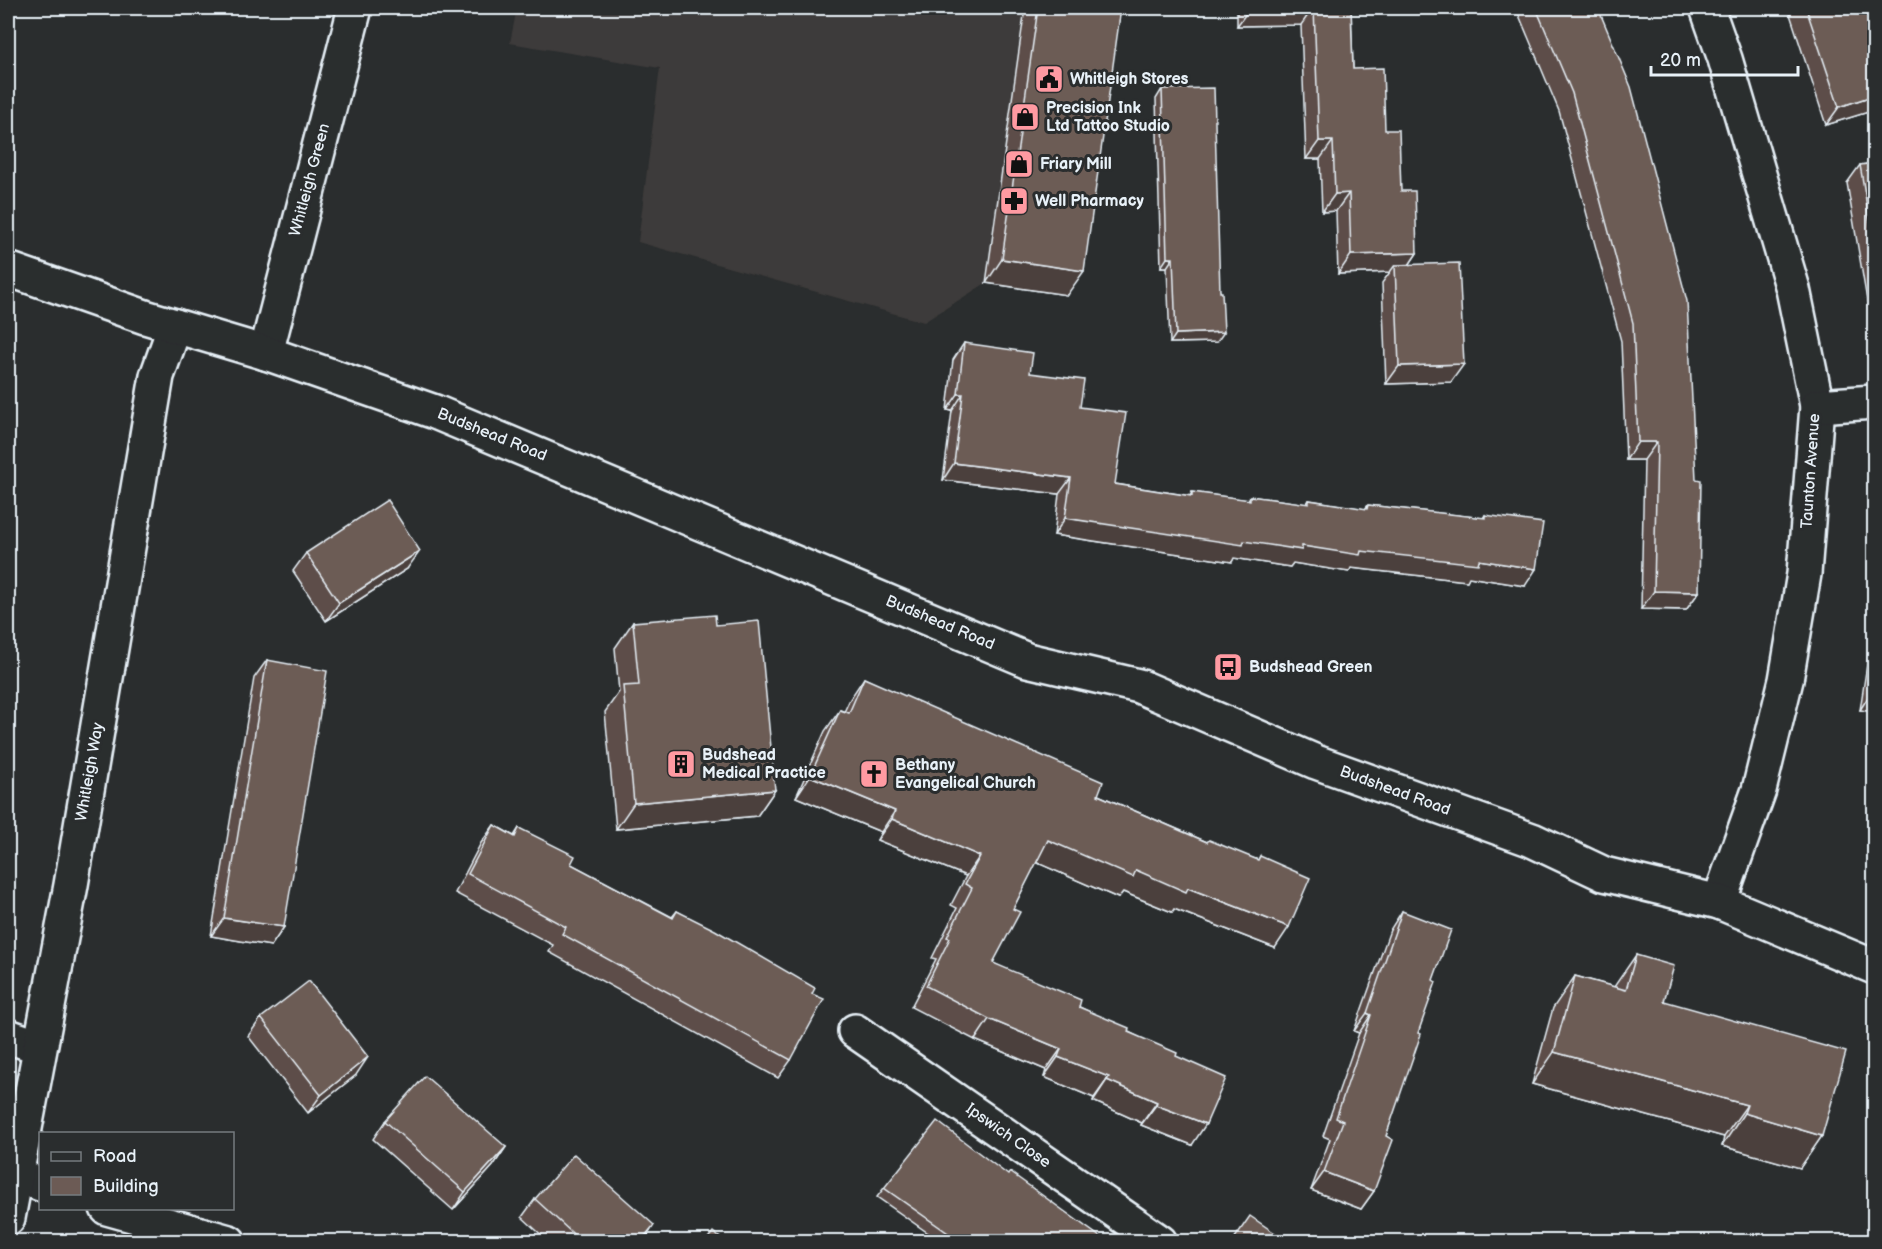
<svg xmlns="http://www.w3.org/2000/svg" width="1882" height="1249" viewBox="0 0 1882 1249" font-family="'Balsamiq Sans',sans-serif">
	<style>
		.built { fill: #3e3b3a }
		.lines { fill: none; stroke-linecap: round; stroke-linejoin: round }
		.street-casing { stroke: #e8f1f8; stroke-width: 38 }
		.secondary-casing { stroke: #e8f1f8; stroke-width: 38 }
		.street { stroke: #2a2d2e; stroke-width: 33 }
		.secondary { stroke: #2a2d2e; stroke-width: 33 }
		.wall { fill: #5d4e49; stroke: #e8f1f8; stroke-width: 1.5 }
		.shaded-wall { fill: #4c403c; stroke: #e8f1f8; stroke-width: 1.5 }
		.building { fill: #6c5b55; stroke: #e8f1f8; stroke-width: 1.5 }
		.labels { text-anchor: middle; dominant-baseline: central; stroke-width: 6; stroke-linejoin: round; paint-order: stroke }
		.poi-label { font-size: 16px; font-weight: bold; fill: #e8f1f8; stroke: #2a2d2e; text-anchor: start }
		.street-label { font-size: 16px; fill: #e8f1f8; stroke: #2a2d2e }
	</style>
	<rect width="100%" height="100%" fill="#2a2d2e"/>
	<filter id="ink" filterUnits="userSpaceOnUse"><feTurbulence type="fractalNoise" baseFrequency=".0167" numOctaves="2"/><feDisplacementMap in="SourceGraphic" scale="12" xChannelSelector="R" yChannelSelector="G"/><feConvolveMatrix kernelMatrix="1 2 1 2 8 2 1 2 1" color-interpolation-filters="sRGB"/></filter>
	<g filter="url(#ink)">
		<!-- built -->
		<path class="built" d="M 517,8 L 1107,8 L 1067,295 L 986,283 L 924,322 L 638,242 L 660,68 L 510,43 Z"/>
		<g class="lines">
			<!-- street casing -->
			<g class="street-casing">
				<g id="street">
					<path d="M 1707,8 L 1725,59 L 1793,289 L 1817,406 L 1804,574 L 1786,680 L 1759,790 L 1719,902"/>
					<path d="M 266,353 L 355,8"/>
					<path d="M 1817,406 L 1874,402"/>
					<path d="M 855,1031 L 1160,1242"/>
					<path d="M 8,1036 L 39,1047"/>
					<path d="M 15,1174 L 40,1184"/>
					<path d="M 107,1208 L 229,1242"/>
					<path d="M 8,1218 L 71,885 L 157,376 L 175,326"/>
				</g>
			</g>
			<!-- secondary casing -->
			<g class="secondary-casing">
				<path id="secondary" d="M 8,269 L 145,317 L 266,353 L 435,412 L 1027,660 L 1139,686 L 1316,762 L 1532,840 L 1604,874 L 1719,902 L 1874,967"/>
			</g>
			<!-- street -->
			<use href="#street" class="street"/>
			<!-- secondary -->
			<use href="#secondary" class="secondary"/>
		</g>
		<!-- wall -->
		<g class="wall">
			<path d="M 1025,8 L 1121,8 L 1067,295 L 986,283 Z"/>
			<path d="M 1237,8 L 1351,8 L 1353,69 L 1385,130 L 1417,253 L 1409,265 L 1451,382 L 1386,384 L 1382,283 L 1390,272 L 1338,274 L 1336,211 L 1322,212 L 1320,159 L 1306,159 L 1301,25 L 1237,26 Z"/>
			<path d="M 1516,8 L 1598,8 L 1699,592 L 1686,610 L 1641,609 L 1644,460 L 1626,460 L 1621,341 L 1559,111 Z"/>
			<path d="M 1788,8 L 1866,8 L 1875,110 L 1826,125 Z"/>
			<path d="M 1162,89 L 1220,292 L 1217,342 L 1170,343 L 1167,267 L 1161,267 L 1156,99 Z"/>
			<path d="M 1875,163 L 1875,317 L 1870,318 L 1847,183 L 1860,165 Z"/>
			<path d="M 964,343 L 1030,373 L 1080,407 L 1115,484 L 1190,496 L 1192,492 L 1248,500 L 1250,496 L 1306,504 L 1309,500 L 1365,509 L 1368,505 L 1483,518 L 1485,515 L 1525,586 L 1469,577 L 1467,581 L 1351,568 L 1349,572 L 1293,563 L 1290,567 L 1234,558 L 1232,562 L 1054,535 L 1059,494 L 943,480 L 952,411 L 947,410 L 953,360 Z"/>
			<path d="M 306,553 L 407,569 L 326,621 L 293,571 Z"/>
			<path d="M 1875,612 L 1875,712 L 1860,710 Z"/>
			<path d="M 633,622 L 716,625 L 775,790 L 757,816 L 616,829 L 605,712 L 619,692 L 615,648 Z"/>
			<path d="M 267,660 L 284,927 L 271,946 L 211,936 L 254,678 Z"/>
			<path d="M 864,678 L 1098,795 L 1207,842 L 1258,860 L 1260,856 L 1275,948 L 1174,909 L 1172,912 L 1123,892 L 1118,898 L 1036,862 L 1013,909 L 993,963 L 1176,1056 L 1192,1145 L 1141,1125 L 1142,1123 L 1093,1101 L 1094,1098 L 1044,1077 L 1046,1070 L 975,1040 L 911,1007 L 936,959 L 932,958 L 957,908 L 951,905 L 966,876 L 877,840 L 881,832 L 796,797 L 825,731 L 840,710 L 844,712 L 850,699 Z"/>
			<path d="M 494,825 L 514,836 L 519,828 L 571,864 L 672,917 L 677,911 L 812,994 L 791,1060 L 778,1078 L 549,952 L 553,945 L 455,893 L 481,843 Z"/>
			<path d="M 1402,911 L 1433,980 L 1418,1033 L 1386,1136 L 1374,1191 L 1361,1209 L 1311,1190 L 1330,1139 L 1323,1136 L 1359,1033 L 1354,1031 L 1390,930 Z"/>
			<path d="M 1636,955 L 1664,1001 L 1822,1136 L 1800,1168 L 1722,1146 L 1724,1137 L 1532,1084 L 1553,1008 L 1575,976 L 1614,987 Z"/>
			<path d="M 261,1018 L 356,1075 L 308,1113 L 248,1036 Z"/>
			<path d="M 385,1121 L 506,1147 L 493,1166 L 453,1210 L 373,1139 Z"/>
			<path d="M 1008,1175 L 1107,1242 L 941,1242 L 877,1197 L 884,1188 Z"/>
			<path d="M 535,1199 L 654,1225 L 643,1242 L 549,1242 L 522,1217 Z"/>
		</g>
		<!-- shaded-wall -->
		<g class="shaded-wall">
			<path d="M 1250,8 L 1313,8 L 1301,25 L 1237,26 Z"/>
			<path d="M 1875,95 L 1875,110 L 1826,125 L 1839,107 Z"/>
			<path d="M 1319,141 L 1333,141 L 1320,159 L 1306,159 Z"/>
			<path d="M 1349,193 L 1336,211 L 1322,212 L 1335,194 Z"/>
			<path d="M 1417,253 L 1405,271 L 1395,265 L 1390,272 L 1338,274 L 1351,255 Z"/>
			<path d="M 1167,258 L 1173,258 L 1167,267 L 1161,267 Z"/>
			<path d="M 1002,259 L 1084,271 L 1067,295 L 986,283 Z"/>
			<path d="M 1875,311 L 1875,317 L 1870,318 Z"/>
			<path d="M 1224,332 L 1217,342 L 1170,343 L 1176,334 Z"/>
			<path d="M 1464,364 L 1451,382 L 1386,384 L 1399,366 Z"/>
			<path d="M 958,394 L 963,394 L 952,411 L 947,410 Z"/>
			<path d="M 1638,442 L 1657,442 L 1644,460 L 1626,460 Z"/>
			<path d="M 954,463 L 1071,478 L 1059,494 L 943,480 Z"/>
			<path d="M 1065,518 L 1244,541 L 1479,560 L 1536,569 L 1525,586 L 1469,577 L 1467,581 L 1351,568 L 1349,572 L 1293,563 L 1290,567 L 1234,558 L 1232,562 L 1054,535 Z"/>
			<path d="M 420,551 L 407,569 L 326,621 L 339,603 Z"/>
			<path d="M 1654,591 L 1699,592 L 1686,610 L 1641,609 Z"/>
			<path d="M 1872,691 L 1875,692 L 1875,712 L 1860,710 Z"/>
			<path d="M 810,776 L 895,811 L 881,832 L 796,797 Z"/>
			<path d="M 775,790 L 757,816 L 616,829 L 634,803 Z"/>
			<path d="M 892,819 L 980,856 L 966,876 L 877,840 Z"/>
			<path d="M 1048,840 L 1188,888 L 1289,927 L 1275,948 L 1174,909 L 1172,912 L 1123,892 L 1118,898 L 1033,861 Z"/>
			<path d="M 224,918 L 284,927 L 271,946 L 211,936 Z"/>
			<path d="M 1367,1013 L 1371,1015 L 1359,1033 L 1354,1031 Z"/>
			<path d="M 989,1019 L 1061,1049 L 1046,1070 L 975,1040 Z"/>
			<path d="M 1554,1052 L 1747,1105 L 1724,1137 L 1532,1084 Z"/>
			<path d="M 368,1057 L 356,1075 L 308,1113 L 321,1095 Z"/>
			<path d="M 1058,1057 L 1109,1077 L 1094,1098 L 1044,1077 Z"/>
			<path d="M 1107,1080 L 1157,1102 L 1142,1123 L 1093,1101 Z"/>
			<path d="M 1156,1105 L 1206,1124 L 1192,1145 L 1141,1125 Z"/>
			<path d="M 1744,1113 L 1822,1136 L 1800,1168 L 1722,1146 Z"/>
			<path d="M 506,1147 L 493,1166 L 453,1210 L 465,1192 Z"/>
			<path d="M 1324,1172 L 1374,1191 L 1361,1209 L 1311,1190 Z"/>
			<path d="M 654,1225 L 643,1242 L 640,1242 Z"/>
		</g>
		<!-- building -->
		<g class="building">
			<path d="M 1038,8 L 1121,8 L 1084,271 L 1002,259 Z"/>
			<path d="M 1314,8 L 1351,8 L 1353,69 L 1383,68 L 1385,130 L 1399,130 L 1401,191 L 1415,191 L 1417,253 L 1351,255 L 1349,193 L 1335,194 L 1333,141 L 1319,141 Z"/>
			<path d="M 1536,8 L 1598,8 L 1631,87 L 1687,301 L 1696,479 L 1701,480 L 1699,592 L 1654,591 L 1657,442 L 1638,442 L 1633,323 L 1572,93 Z"/>
			<path d="M 1806,8 L 1866,8 L 1875,33 L 1875,95 L 1839,107 Z"/>
			<path d="M 1214,88 L 1220,292 L 1222,292 L 1224,332 L 1176,334 L 1173,258 L 1167,258 L 1162,89 Z"/>
			<path d="M 1875,163 L 1875,253 L 1860,165 Z"/>
			<path d="M 1459,263 L 1464,364 L 1399,366 L 1395,265 Z"/>
			<path d="M 964,343 L 1033,353 L 1030,373 L 1084,380 L 1080,407 L 1126,413 L 1115,484 L 1192,496 L 1192,492 L 1250,500 L 1250,496 L 1309,504 L 1309,500 L 1367,509 L 1368,505 L 1485,518 L 1485,515 L 1543,523 L 1536,569 L 1479,560 L 1478,564 L 1361,551 L 1360,555 L 1302,546 L 1302,550 L 1244,541 L 1243,545 L 1065,518 L 1071,478 L 954,463 L 963,394 L 958,394 Z"/>
			<path d="M 387,500 L 420,551 L 339,603 L 306,553 Z"/>
			<path d="M 715,615 L 716,625 L 759,621 L 775,790 L 634,803 L 623,686 L 639,685 L 633,622 Z"/>
			<path d="M 267,660 L 327,671 L 284,927 L 224,918 Z"/>
			<path d="M 1875,677 L 1875,692 L 1872,691 Z"/>
			<path d="M 864,678 L 1103,782 L 1098,795 L 1207,842 L 1209,840 L 1258,860 L 1260,856 L 1310,878 L 1289,927 L 1188,888 L 1186,892 L 1136,870 L 1133,877 L 1048,840 L 1013,909 L 1020,912 L 993,963 L 1081,1000 L 1079,1007 L 1129,1028 L 1128,1032 L 1177,1053 L 1176,1056 L 1226,1078 L 1206,1124 L 1156,1105 L 1157,1102 L 1107,1080 L 1109,1077 L 1058,1057 L 1061,1049 L 989,1019 L 926,986 L 950,938 L 947,937 L 972,888 L 965,884 L 980,856 L 892,819 L 895,811 L 810,776 L 840,710 L 849,713 Z"/>
			<path d="M 494,825 L 515,837 L 519,828 L 575,856 L 571,864 L 673,918 L 677,911 L 715,930 L 815,988 L 812,994 L 824,999 L 791,1060 L 562,934 L 566,927 L 468,874 Z"/>
			<path d="M 1402,911 L 1451,930 L 1433,980 L 1436,982 L 1418,1033 L 1421,1034 L 1386,1136 L 1393,1140 L 1374,1191 L 1324,1172 L 1343,1121 L 1336,1118 L 1371,1015 L 1367,1013 Z"/>
			<path d="M 1636,955 L 1674,966 L 1664,1001 L 1846,1052 L 1822,1136 L 1744,1113 L 1747,1105 L 1554,1052 L 1575,976 L 1626,990 Z"/>
			<path d="M 309,981 L 368,1057 L 321,1095 L 261,1018 Z"/>
			<path d="M 425,1076 L 506,1147 L 465,1192 L 385,1121 Z"/>
			<path d="M 937,1121 L 1008,1175 L 1010,1172 L 1107,1242 L 961,1242 L 884,1188 Z"/>
			<path d="M 574,1154 L 654,1225 L 640,1242 L 582,1242 L 535,1199 Z"/>
			<path d="M 1250,1216 L 1288,1242 L 1232,1242 Z"/>
			<path d="M 713,1232 L 725,1242 L 705,1242 Z"/>
		</g>
	</g>
	<!-- icons -->
	<defs>
		<g id="civic-square" transform="scale(1.5)"><rect x="-9" y="-9" width="18" height="18" rx="4" fill="#ff9aa2" stroke="#2a2d2e"/><path d="M-.6-6.5H3V-4.5H.6V-3L4-1V1h2V6H-6V1h2V-1L-.6-3ZM-1.2 2.5V6h2.4V2.5Z" fill="#111"/></g>
		<g id="shop-square" transform="scale(1.5)"><rect x="-9" y="-9" width="18" height="18" rx="4" fill="#ff9aa2" stroke="#2a2d2e"/><path d="M-5-2.5h2.3a2.7 3.5 0 0 1 5.4 0H5L5.5 6h-11ZM-1.5-2.5h3a1.5 2.3 0 0 0-3 0Z" fill="#111"/></g>
		<g id="pharmacy-square" transform="scale(1.5)"><rect x="-9" y="-9" width="18" height="18" rx="4" fill="#ff9aa2" stroke="#2a2d2e"/><path d="M-2-6h4v4h4v4h-4v4h-4v-4h-4v-4h4Z" fill="#111"/></g>
		<g id="bus-square" transform="scale(1.5)"><rect x="-9" y="-9" width="18" height="18" rx="4" fill="#ff9aa2" stroke="#2a2d2e"/><path d="M-5-6H5V4H4V6H2V4H-2V6H-4V4H-5ZM-3.5-4V0h7V-4ZM-3.5 1.2v1.5H-2V1.2ZM2 1.2v1.5H3.5V1.2Z" fill="#111"/></g>
		<g id="building-square" transform="scale(1.5)"><rect x="-9" y="-9" width="18" height="18" rx="4" fill="#ff9aa2" stroke="#2a2d2e"/><path d="M-4-6H4V6H1V3H-1V6H-4ZM-2.5-4.3h1.7v1.8h-1.7ZM.8-4.3h1.7v1.8H.8ZM-2.5-1h1.7V.8h-1.7ZM.8-1h1.7V.8H.8Z" fill="#111"/></g>
		<g id="church-square" transform="scale(1.5)"><rect x="-9" y="-9" width="18" height="18" rx="4" fill="#ff9aa2" stroke="#2a2d2e"/><path d="M-1.2-6h2.4v3.5h3.3v2.4h-3.3V6h-2.4V-.1h-3.3v-2.4h3.3Z" fill="#111"/></g>
	</defs>
	<g fill-rule="evenodd">
		<use href="#civic-square" x="1049" y="79"/>
		<use href="#shop-square" x="1025" y="117"/>
		<use href="#shop-square" x="1019" y="164"/>
		<use href="#pharmacy-square" x="1014" y="201"/>
		<use href="#bus-square" x="1228" y="667"/>
		<use href="#building-square" x="681" y="764"/>
		<use href="#church-square" x="874" y="774"/>
	</g>
	<g class="labels">
		<!-- poi labels -->
		<g class="poi-label">
			<text x="1070" y="79">Whitleigh Stores</text>
			<text x="1046" y="108">Precision Ink<tspan x="1046" dy="18">Ltd Tattoo Studio</tspan></text>
			<text x="1040" y="164">Friary Mill</text>
			<text x="1035" y="201">Well Pharmacy</text>
			<text x="1249" y="667">Budshead Green</text>
			<text x="702" y="755">Budshead<tspan x="702" dy="18">Medical Practice</tspan></text>
			<text x="895" y="765">Bethany<tspan x="895" dy="18">Evangelical Church</tspan></text>
		</g>
		<!-- street labels -->
		<g class="street-label">
			<text transform="translate(310 180) rotate(-75)">Whitleigh Green</text>
			<text transform="translate(492 435) rotate(22)">Budshead Road</text>
			<text transform="translate(1811 471) rotate(-86)">Taunton Avenue</text>
			<text transform="translate(940 623) rotate(23)">Budshead Road</text>
			<text transform="translate(90 772) rotate(-80)">Whitleigh Way</text>
			<text transform="translate(1395 791) rotate(20)">Budshead Road</text>
			<text transform="translate(1008 1136) rotate(35)">Ipswich Close</text>
		</g>
	</g>
	<!-- margin -->
	<rect width="1882" height="1249" fill="none" stroke="#2a2d2e" stroke-width="30"/>
	<rect x="15" y="15" width="1852" height="1219" fill="none" stroke="#e8f1f8" stroke-width="2" filter="url(#ink)"/>
	<!-- legend -->
	<rect x="39" y="1132" width="195" height="78" fill="#2a2d2e" stroke="#767b7f" stroke-width="1.5"/>
	<rect x="51" y="1152" width="30" height="9" fill="#2a2d2e" stroke="#767b7f" stroke-width="1.5"/>
	<text x="93" y="1162" font-size="18" fill="#e8f1f8">Road</text>
	<rect x="51" y="1177" width="30" height="18" fill="#6c5b55" stroke="#767b7f" stroke-width="1.5"/>
	<text x="93" y="1192" font-size="18" fill="#e8f1f8">Building</text>
	<!-- scale -->
	<path d="M1651 66v9h147v-9" fill="none" stroke="#e8f1f8" stroke-width="3"/>
	<text x="1660" y="66" font-size="18" fill="#e8f1f8" stroke="#2a2d2e" stroke-width="4.5" paint-order="stroke">20 m</text>
</svg>
